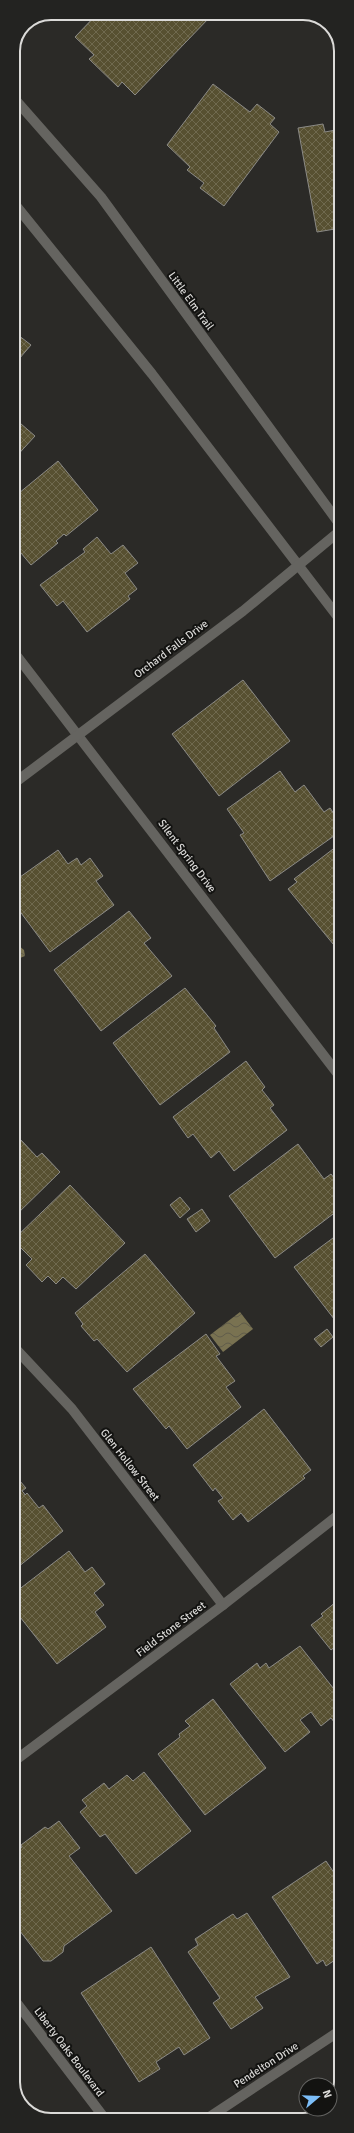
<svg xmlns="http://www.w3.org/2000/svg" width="354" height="2133" viewBox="0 0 354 2133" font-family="Signika,sans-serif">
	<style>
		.water { fill: url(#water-waves) }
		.building { fill: url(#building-cross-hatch); stroke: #8b8a86 }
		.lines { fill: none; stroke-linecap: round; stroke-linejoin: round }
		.minor { stroke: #656460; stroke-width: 10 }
		.labels { text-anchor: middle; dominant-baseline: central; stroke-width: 4; stroke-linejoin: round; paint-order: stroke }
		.street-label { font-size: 11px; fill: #dbdad8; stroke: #131311 }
		.rim { fill: none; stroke: #dbdad8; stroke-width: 2 }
	</style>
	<defs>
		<pattern id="water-waves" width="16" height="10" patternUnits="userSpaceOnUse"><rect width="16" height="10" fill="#797251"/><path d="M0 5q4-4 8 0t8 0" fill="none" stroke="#605c4a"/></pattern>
		<pattern id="building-cross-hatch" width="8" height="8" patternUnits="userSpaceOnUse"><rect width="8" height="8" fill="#575031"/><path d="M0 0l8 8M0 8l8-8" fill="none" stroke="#6f694e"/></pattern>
	</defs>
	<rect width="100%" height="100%" fill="#2b2a27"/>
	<!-- water -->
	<g class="water">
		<path d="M 13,941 L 24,950 L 25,956 L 15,960 L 13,957 Z"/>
		<path d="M 240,1312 L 253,1329 L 223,1352 L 210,1335 Z"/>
	</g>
	<!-- building -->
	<g class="building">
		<path d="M 98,13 L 206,13 L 210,17 L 135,95 L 122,82 L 118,87 L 89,59 L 94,55 L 75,37 Z"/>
		<path d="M 213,84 L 250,112 L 257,104 L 275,118 L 270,124 L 279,132 L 224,206 L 200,188 L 204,183 L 187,170 L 190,167 L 167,145 Z"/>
		<path d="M 323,124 L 325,132 L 341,129 L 341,228 L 317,232 L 298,128 Z"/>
		<path d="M 18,335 L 31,345 L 19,359 L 13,355 L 13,341 Z"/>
		<path d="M 13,417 L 35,436 L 13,460 Z"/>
		<path d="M 58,461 L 98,510 L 66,536 L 64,534 L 56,541 L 58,543 L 31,565 L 16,547 L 13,549 L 13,498 Z"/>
		<path d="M 97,537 L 111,554 L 123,545 L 138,563 L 125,573 L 137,589 L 128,596 L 130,599 L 87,632 L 63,601 L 57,606 L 40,585 L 85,552 L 83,549 Z"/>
		<path d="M 243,680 L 290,741 L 219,796 L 172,734 Z"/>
		<path d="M 280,771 L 295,792 L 304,785 L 324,812 L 330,808 L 341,824 L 341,831 L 270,881 L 240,835 L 244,833 L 227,809 Z"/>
		<path d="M 337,846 L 341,851 L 341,948 L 338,950 L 288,889 L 297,882 L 294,879 Z"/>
		<path d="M 58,850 L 68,864 L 77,858 L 81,865 L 90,858 L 103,876 L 96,881 L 114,905 L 50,952 L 13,902 L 13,882 Z"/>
		<path d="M 129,911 L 151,938 L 144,943 L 172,976 L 101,1031 L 54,970 Z"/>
		<path d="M 185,988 L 216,1026 L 214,1028 L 230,1052 L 160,1105 L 113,1043 Z"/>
		<path d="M 246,1061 L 265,1087 L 262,1090 L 274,1105 L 270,1108 L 287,1130 L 234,1171 L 219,1151 L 211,1158 L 193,1134 L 188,1138 L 173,1117 Z"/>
		<path d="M 21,1140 L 37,1157 L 42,1153 L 60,1172 L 13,1218 L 13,1145 Z"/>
		<path d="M 298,1144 L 324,1179 L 331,1174 L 341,1187 L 341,1208 L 275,1258 L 229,1196 Z"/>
		<path d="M 70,1185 L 125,1243 L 76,1289 L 63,1277 L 56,1284 L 48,1276 L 42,1282 L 26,1265 L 32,1259 L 13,1240 Z"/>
		<path d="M 180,1197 L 190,1209 L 180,1218 L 170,1205 Z"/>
		<path d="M 202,1209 L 210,1221 L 196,1232 L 187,1219 Z"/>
		<path d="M 341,1232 L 341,1328 L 294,1267 Z"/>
		<path d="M 145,1254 L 195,1313 L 127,1372 L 97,1339 L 94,1341 L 81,1326 L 83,1324 L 75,1313 Z"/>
		<path d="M 327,1329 L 333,1337 L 321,1347 L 314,1339 Z"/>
		<path d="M 206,1334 L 220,1354 L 216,1356 L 235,1381 L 226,1387 L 241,1407 L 187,1449 L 169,1426 L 166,1429 L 133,1389 Z"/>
		<path d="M 264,1409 L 311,1470 L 303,1476 L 305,1478 L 248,1522 L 241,1513 L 233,1520 L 218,1501 L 223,1498 L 215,1488 L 213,1491 L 193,1465 Z"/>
		<path d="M 13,1473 L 26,1488 L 22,1491 L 24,1493 L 25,1495 L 27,1493 L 39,1508 L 43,1505 L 63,1531 L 13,1571 Z"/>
		<path d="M 69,1551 L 85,1572 L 92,1567 L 105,1584 L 94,1593 L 104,1605 L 95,1612 L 106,1627 L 57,1664 L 13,1608 L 13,1594 Z"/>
		<path d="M 341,1598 L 341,1642 L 331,1650 L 311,1625 L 323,1616 L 321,1614 Z"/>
		<path d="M 300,1646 L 341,1698 L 341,1726 L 339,1728 L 331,1718 L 321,1726 L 311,1712 L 300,1720 L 310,1732 L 285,1752 L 230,1684 L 257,1663 L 260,1668 L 266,1663 L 269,1668 Z"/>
		<path d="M 213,1699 L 266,1768 L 205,1815 L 158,1754 L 180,1737 L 179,1734 L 190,1726 L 185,1721 Z"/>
		<path d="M 144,1772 L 191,1831 L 136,1874 L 105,1834 L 100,1837 L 80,1812 L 87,1806 L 82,1800 L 104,1783 L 109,1789 L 127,1775 L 133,1781 Z"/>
		<path d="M 341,1811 L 341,1834 L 335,1827 L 334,1816 Z"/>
		<path d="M 59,1821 L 80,1848 L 69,1856 L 112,1911 L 64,1946 L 63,1952 L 51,1961 L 43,1961 L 13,1922 L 13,1854 L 22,1847 L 21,1845 L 45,1827 L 48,1829 Z"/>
		<path d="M 326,1861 L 341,1883 L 341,1956 L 326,1966 L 323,1960 L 317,1964 L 272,1897 Z"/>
		<path d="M 247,1913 L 290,1977 L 255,1997 L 263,2008 L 231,2029 L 213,2003 L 220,1998 L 188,1952 L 198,1945 L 195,1939 L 233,1914 L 237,1919 Z"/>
		<path d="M 151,1947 L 210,2038 L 184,2055 L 179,2047 L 156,2062 L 160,2069 L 139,2082 L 81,1993 Z"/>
	</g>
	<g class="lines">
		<!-- minor -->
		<g class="minor">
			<path d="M 13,97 L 101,197 L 341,526"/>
			<path d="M 13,202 L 152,374 L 341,621"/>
			<path d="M 13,651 L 341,1078"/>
			<path d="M 13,784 L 243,611 L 341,530"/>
			<path d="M 13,1346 L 72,1409 L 223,1605"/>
			<path d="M 13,1762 L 223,1605 L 341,1513"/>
			<path d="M 13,1998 L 106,2120"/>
			<path d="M 205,2120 L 341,2030"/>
		</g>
	</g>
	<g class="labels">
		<!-- street labels -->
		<g class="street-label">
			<text transform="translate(191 301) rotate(54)">Little Elm Trail</text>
			<text transform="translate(171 649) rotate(-37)">Orchard Falls Drive</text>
			<text transform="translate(187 856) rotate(53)">Silent Spring Drive</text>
			<text transform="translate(130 1465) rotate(52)">Glen Hollow Street</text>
			<text transform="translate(171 1629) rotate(-37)">Field Stone Street</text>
			<text transform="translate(69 2052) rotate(53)">Liberty Oaks Boulevard</text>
			<text transform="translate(266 2065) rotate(-33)">Pendelton Drive</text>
		</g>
	</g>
	<!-- crop -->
	<path d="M0 0H354V2133H0ZM51 20H303A31 31 0 0 1 334 51V2082A31 31 0 0 1 303 2113H51A31 31 0 0 1 20 2082V51A31 31 0 0 1 51 20Z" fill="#232321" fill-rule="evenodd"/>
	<path class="rim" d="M51 20H303A31 31 0 0 1 334 51V2082A31 31 0 0 1 303 2113H51A31 31 0 0 1 20 2082V51A31 31 0 0 1 51 20Z"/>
	<!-- north arrow -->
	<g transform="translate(318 2097) rotate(71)"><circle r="19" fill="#131311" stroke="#636361"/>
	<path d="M0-3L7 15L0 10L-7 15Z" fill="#7cbef9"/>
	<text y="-6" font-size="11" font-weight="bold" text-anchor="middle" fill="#dbdad8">N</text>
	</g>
</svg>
